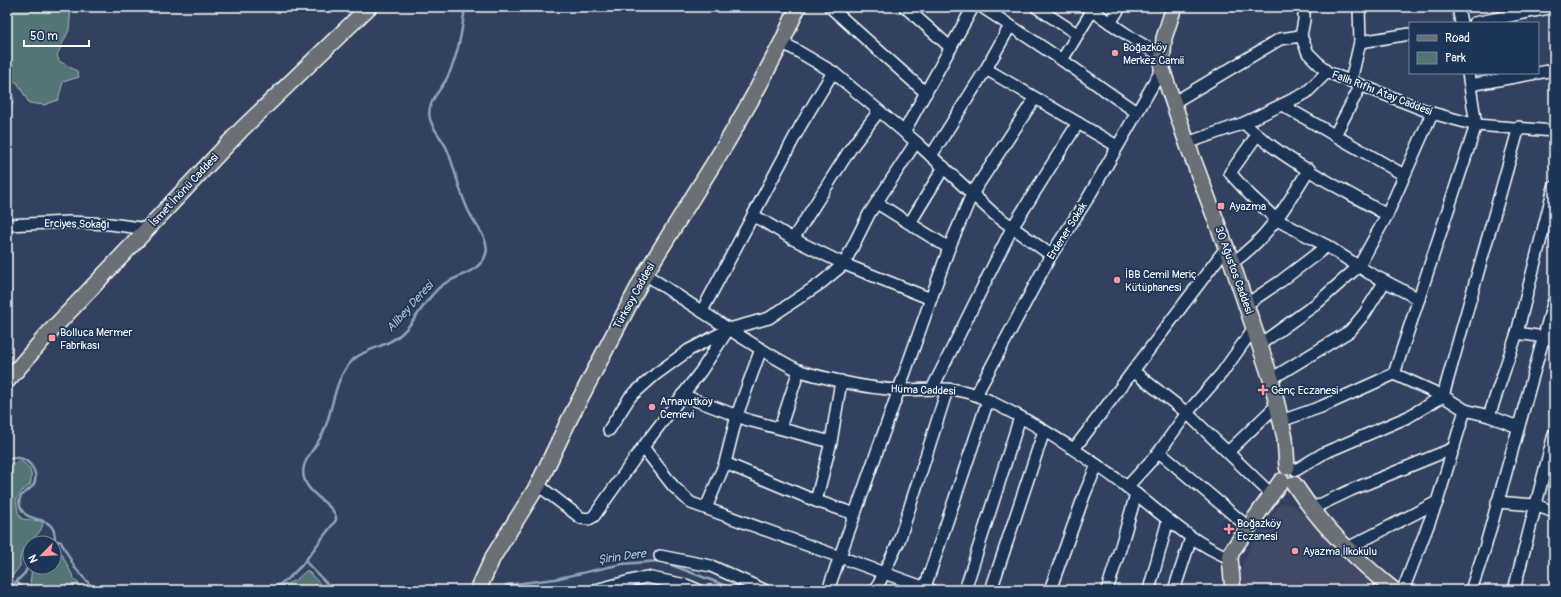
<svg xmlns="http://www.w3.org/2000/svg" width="1561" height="597" viewBox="0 0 1561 597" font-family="Pangolin,sans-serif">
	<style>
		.built { fill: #414a65 }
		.green { fill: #537474; stroke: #a9baba }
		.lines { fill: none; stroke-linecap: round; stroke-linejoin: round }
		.stream { stroke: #8fa6ba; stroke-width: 2.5 }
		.minor-casing { stroke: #fff; stroke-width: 14 }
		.major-casing { stroke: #fff; stroke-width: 18 }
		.minor { stroke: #1d3557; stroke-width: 11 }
		.major { stroke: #6a7074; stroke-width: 15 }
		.poi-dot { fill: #ff9aa2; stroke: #1d3557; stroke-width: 1.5 }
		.labels { text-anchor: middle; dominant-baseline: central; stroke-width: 3.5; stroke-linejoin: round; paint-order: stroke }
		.poi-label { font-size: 11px; fill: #fff; stroke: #1d3557; text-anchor: start }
		.street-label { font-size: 11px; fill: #fff; stroke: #1d3557 }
		.water-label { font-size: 12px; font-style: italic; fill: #b5c4d1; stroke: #1d3557 }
	</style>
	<rect width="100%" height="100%" fill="#32415f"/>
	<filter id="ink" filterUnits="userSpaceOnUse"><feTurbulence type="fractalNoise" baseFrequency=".025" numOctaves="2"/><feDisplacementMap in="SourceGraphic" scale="8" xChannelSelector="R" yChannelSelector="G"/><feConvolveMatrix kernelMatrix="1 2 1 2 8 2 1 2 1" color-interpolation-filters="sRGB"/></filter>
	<g filter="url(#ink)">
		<!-- built -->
		<path class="built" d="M 1281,503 L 1295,506 L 1382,590 L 1246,590 L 1240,574 L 1244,560 L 1253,542 Z"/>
		<!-- green -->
		<g class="green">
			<path d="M 7,7 L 71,8 L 69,30 L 57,55 L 59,61 L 77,71 L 79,77 L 63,82 L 58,100 L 44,105 L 29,103 L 17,82 L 7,81 Z"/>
			<path d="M 7,85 L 14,99 L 8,117 L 7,117 Z"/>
			<path d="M 20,461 C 31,466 33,474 30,485 L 22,491 L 16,499 L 18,512 L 22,519 L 41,521 L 43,524 C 38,543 19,539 20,566 L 7,583 L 7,465 Z"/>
			<path d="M 56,543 L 75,580 L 86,590 L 34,590 L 30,584 L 32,567 L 54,567 L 54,544 Z"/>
			<path d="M 307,570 L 326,590 L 277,590 L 281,586 L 296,580 Z"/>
		</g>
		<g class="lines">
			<!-- stream -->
			<g class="stream">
				<path d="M 7,459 C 11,459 15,457 19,458 C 30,460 39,473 34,484 C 29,493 16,493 20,506 C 26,526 55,512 55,539"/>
				<path d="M 41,543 L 51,539 L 61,542 L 75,568 L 95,590"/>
				<path d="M 305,561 L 333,590"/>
				<path d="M 666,563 L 737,590"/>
				<path d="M 17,582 L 25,590"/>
				<path d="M 506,585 L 555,579 L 622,564 L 660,561"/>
				<path d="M 8,590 L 25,573 L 30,561"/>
				<path d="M 271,590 L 290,577 L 302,565 L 336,520 C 338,503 297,494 304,466 C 307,455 318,444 323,433 C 334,409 333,378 354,359 C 368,347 388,347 401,334 C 417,320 424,300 441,286 C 455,275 480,273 486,254 C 490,240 476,226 470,214 C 459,193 456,171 447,149 C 442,138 433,130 430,119 C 426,104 439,92 446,80 C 458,57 462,32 465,7"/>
			</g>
			<!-- minor casing -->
			<g class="minor-casing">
				<g id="minor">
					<path d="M 830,7 L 926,93"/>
					<path d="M 905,7 L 951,48"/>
					<path d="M 982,7 L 1062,60 L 1136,112"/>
					<path d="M 1036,7 L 1077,34"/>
					<path d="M 1087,7 L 1135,40 L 1162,56"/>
					<path d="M 1458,7 L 1461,23"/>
					<path d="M 1110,23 L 1120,7"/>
					<path d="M 1474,23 L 1554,7"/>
					<path d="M 1301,36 L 1304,20 L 1304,7"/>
					<path d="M 782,42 L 833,72 L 916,142 L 994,214 L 1051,255"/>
					<path d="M 1360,42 L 1410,34"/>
					<path d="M 1062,60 L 1092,11"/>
					<path d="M 986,69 L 1117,146"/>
					<path d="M 1351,81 L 1360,42 L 1359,7"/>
					<path d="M 1470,85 L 1554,70"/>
					<path d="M 1173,103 L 1280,39 L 1301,36 L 1308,53 L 1327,72 L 1432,113 L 1476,125 L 1554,131"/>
					<path d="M 1282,105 L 1404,175"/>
					<path d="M 879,111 L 851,148 L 793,239 L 844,264 L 931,299"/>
					<path d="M 1244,123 C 1284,161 1339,187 1387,215"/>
					<path d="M 904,132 L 973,7"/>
					<path d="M 1257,135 L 1230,173 L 1250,195 L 1277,220 L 1327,246 L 1369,273 L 1419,299"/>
					<path d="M 1335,135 L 1361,85"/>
					<path d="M 1187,143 L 1244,123 L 1306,93 L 1327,72"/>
					<path d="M 931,156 L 986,69 L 1010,26"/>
					<path d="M 877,203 L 949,248"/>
					<path d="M 753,215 L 793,239"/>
					<path d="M 910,223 L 944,167"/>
					<path d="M 7,225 L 69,222 L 110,224 L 148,229"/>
					<path d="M 1232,263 C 1268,238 1287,205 1309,169"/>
					<path d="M 645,274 C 678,296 710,317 743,338 C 761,349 779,361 798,370 C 808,374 831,379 843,382 C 861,386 880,389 899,390 C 925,390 954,385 978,396 C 1031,419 1080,452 1126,486 C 1160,512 1190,542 1230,558"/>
					<path d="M 1247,304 L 1281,281 L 1327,246"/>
					<path d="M 702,311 L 801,125 L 833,72"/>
					<path d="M 1517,333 L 1544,337 L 1554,341"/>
					<path d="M 1259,345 L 1316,304 L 1359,266 L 1387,215 L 1432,113"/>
					<path d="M 1133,371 L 1187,413 L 1272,495"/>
					<path d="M 1394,374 L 1443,396 L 1465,410 L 1489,416 L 1518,427"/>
					<path d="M 1271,379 L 1350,331 L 1365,313 L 1385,281"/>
					<path d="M 932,389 L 1012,228 L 1078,123"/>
					<path d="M 682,395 L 748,420 L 831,442"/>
					<path d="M 976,395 L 1051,255 L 1088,198 L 1162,69"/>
					<path d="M 1489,416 L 1517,333 L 1554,187"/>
					<path d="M 1281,421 L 1321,407 L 1394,374 L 1476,125 L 1468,73"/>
					<path d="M 780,428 L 799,370"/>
					<path d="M 609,430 L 630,397 L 656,374 L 689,350 L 729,329 L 769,318 L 821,283 L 844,264 L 869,214 L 916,142"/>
					<path d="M 643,447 L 673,486 L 691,503 L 931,590"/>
					<path d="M 1074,449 L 1226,248"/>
					<path d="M 1159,452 L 1248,527"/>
					<path d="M 1228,452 L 1277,405"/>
					<path d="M 725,463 L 816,501 L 855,514"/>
					<path d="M 1296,470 L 1324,453 L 1408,417 L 1443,396 L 1519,127"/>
					<path d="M 538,485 L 581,518 L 589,519 L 594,516 L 643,447 L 701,371 L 728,330"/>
					<path d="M 1127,487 L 1159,452 L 1187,413 L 1222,373 L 1254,328"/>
					<path d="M 816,501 L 831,442 L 841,381"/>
					<path d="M 1497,502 L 1535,505 L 1554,512"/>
					<path d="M 706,508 L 725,463 L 737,415 L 761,349"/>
					<path d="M 1311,509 L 1351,490 L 1454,448"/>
					<path d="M 1346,549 L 1437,502"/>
					<path d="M 660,556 L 711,566 L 764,590"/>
					<path d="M 595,590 L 646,577 L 686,585 L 698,590"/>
					<path d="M 828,590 L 949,248 L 972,194 L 1035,98"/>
					<path d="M 876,590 L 899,541 L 947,390"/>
					<path d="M 924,590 L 988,400"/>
					<path d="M 965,590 L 1020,417"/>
					<path d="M 991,590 L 1044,431"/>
					<path d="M 1050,590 L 1085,493 L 1097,465"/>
					<path d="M 1107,590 L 1121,546 L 1136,494"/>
					<path d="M 1149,590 L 1168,520"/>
					<path d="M 1174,590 L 1191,538"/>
					<path d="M 1403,590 L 1437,502 L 1465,410"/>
					<path d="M 1471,590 L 1485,548 L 1554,300"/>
					<path d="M 1514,590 L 1554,434"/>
				</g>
			</g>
			<!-- major casing -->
			<g class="major-casing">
				<g id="major">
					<path d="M 1174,7 L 1164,38 L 1162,69 L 1187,143 L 1232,263 L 1271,379 L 1285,438 L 1287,467"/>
					<path d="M 7,381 L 46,336 L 242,129 L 369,7"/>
					<path d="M 1294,484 C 1321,525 1355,559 1394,590"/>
					<path d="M 478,590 L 493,557 L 538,485 L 570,418 L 645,274 L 727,142 L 755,93 L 782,42 L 798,7"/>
					<path d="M 1233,590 L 1230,558 L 1232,551 L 1281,481"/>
				</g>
			</g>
			<!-- minor -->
			<use href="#minor" class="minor"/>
			<!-- major -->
			<use href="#major" class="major"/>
		</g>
	</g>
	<!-- markers -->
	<g class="poi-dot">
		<circle cx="1115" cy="53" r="4"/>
		<rect x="1217" y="202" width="8" height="8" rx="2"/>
		<circle cx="1117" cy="280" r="4"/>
		<rect x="48" y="334" width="8" height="8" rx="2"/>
		<path d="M1261 384h4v4h4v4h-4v4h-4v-4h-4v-4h4z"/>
		<circle cx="652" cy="407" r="4"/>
		<path d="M1227 523h4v4h4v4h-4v4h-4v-4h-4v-4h4z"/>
		<circle cx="1295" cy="551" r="4"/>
	</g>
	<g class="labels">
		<!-- poi labels -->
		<g class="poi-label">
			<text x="1123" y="47">Boğazköy<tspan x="1123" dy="13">Merkez Camii</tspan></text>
			<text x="1229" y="206">Ayazma</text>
			<text x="1125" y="274">İBB Cemil Meriç<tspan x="1125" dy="13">Kütüphanesi</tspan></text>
			<text x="60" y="332">Bolluca Mermer<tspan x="60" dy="13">Fabrikası</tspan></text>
			<text x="1271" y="390">Genç Eczanesi</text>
			<text x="660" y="401">Arnavutköy<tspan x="660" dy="13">Cemevi</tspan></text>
			<text x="1237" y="523">Boğazköy<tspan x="1237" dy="13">Eczanesi</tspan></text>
			<text x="1303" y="551">Ayazma İlkokulu</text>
		</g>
		<!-- street labels -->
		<g class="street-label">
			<text transform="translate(1382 93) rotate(21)">Falih Rıfhı Atay Caddesi</text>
			<text transform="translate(184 190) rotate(-47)">İsmet İnönü Caddesi</text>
			<text transform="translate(77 224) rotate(1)">Erciyes Sokağı</text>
			<text transform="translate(1067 231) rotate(-58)">Erdener Sokak</text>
			<text transform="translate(1234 270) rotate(70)">30 Ağustos Caddesi</text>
			<text transform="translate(634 296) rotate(-61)">Türksoy Caddesi</text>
			<text transform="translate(923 390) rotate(2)">Hüma Caddesi</text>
		</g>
		<!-- water labels -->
		<g class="water-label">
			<text transform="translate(410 307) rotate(-48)">Alibey Deresi</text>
			<text transform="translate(622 557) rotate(-8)">Şirin Dere</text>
		</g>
	</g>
	<!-- margin -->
	<rect width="1561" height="597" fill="none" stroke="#1d3557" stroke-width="24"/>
	<rect x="12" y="12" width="1537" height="573" fill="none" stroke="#fff" stroke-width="1.5" filter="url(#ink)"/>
	<!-- legend -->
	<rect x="1409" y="22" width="130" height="52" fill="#1d3557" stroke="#77869a"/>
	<rect x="1417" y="35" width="20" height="6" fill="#6a7074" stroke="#77869a"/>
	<text x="1445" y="42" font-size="12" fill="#ffffff">Road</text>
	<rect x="1417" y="52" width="20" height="12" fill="#537474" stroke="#77869a"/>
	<text x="1445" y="62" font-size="12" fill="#ffffff">Park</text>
	<!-- north arrow -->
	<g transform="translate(42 555) rotate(246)"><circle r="19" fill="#1d3557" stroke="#77869a"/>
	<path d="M0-3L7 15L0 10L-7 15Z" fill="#ff9aa2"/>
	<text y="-6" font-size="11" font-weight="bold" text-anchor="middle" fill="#ffffff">N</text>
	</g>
	<!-- scale -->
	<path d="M24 40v6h65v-6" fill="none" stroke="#ffffff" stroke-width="2"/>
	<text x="30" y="40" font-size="12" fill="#ffffff" stroke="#1d3557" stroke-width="3" paint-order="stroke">50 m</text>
</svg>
